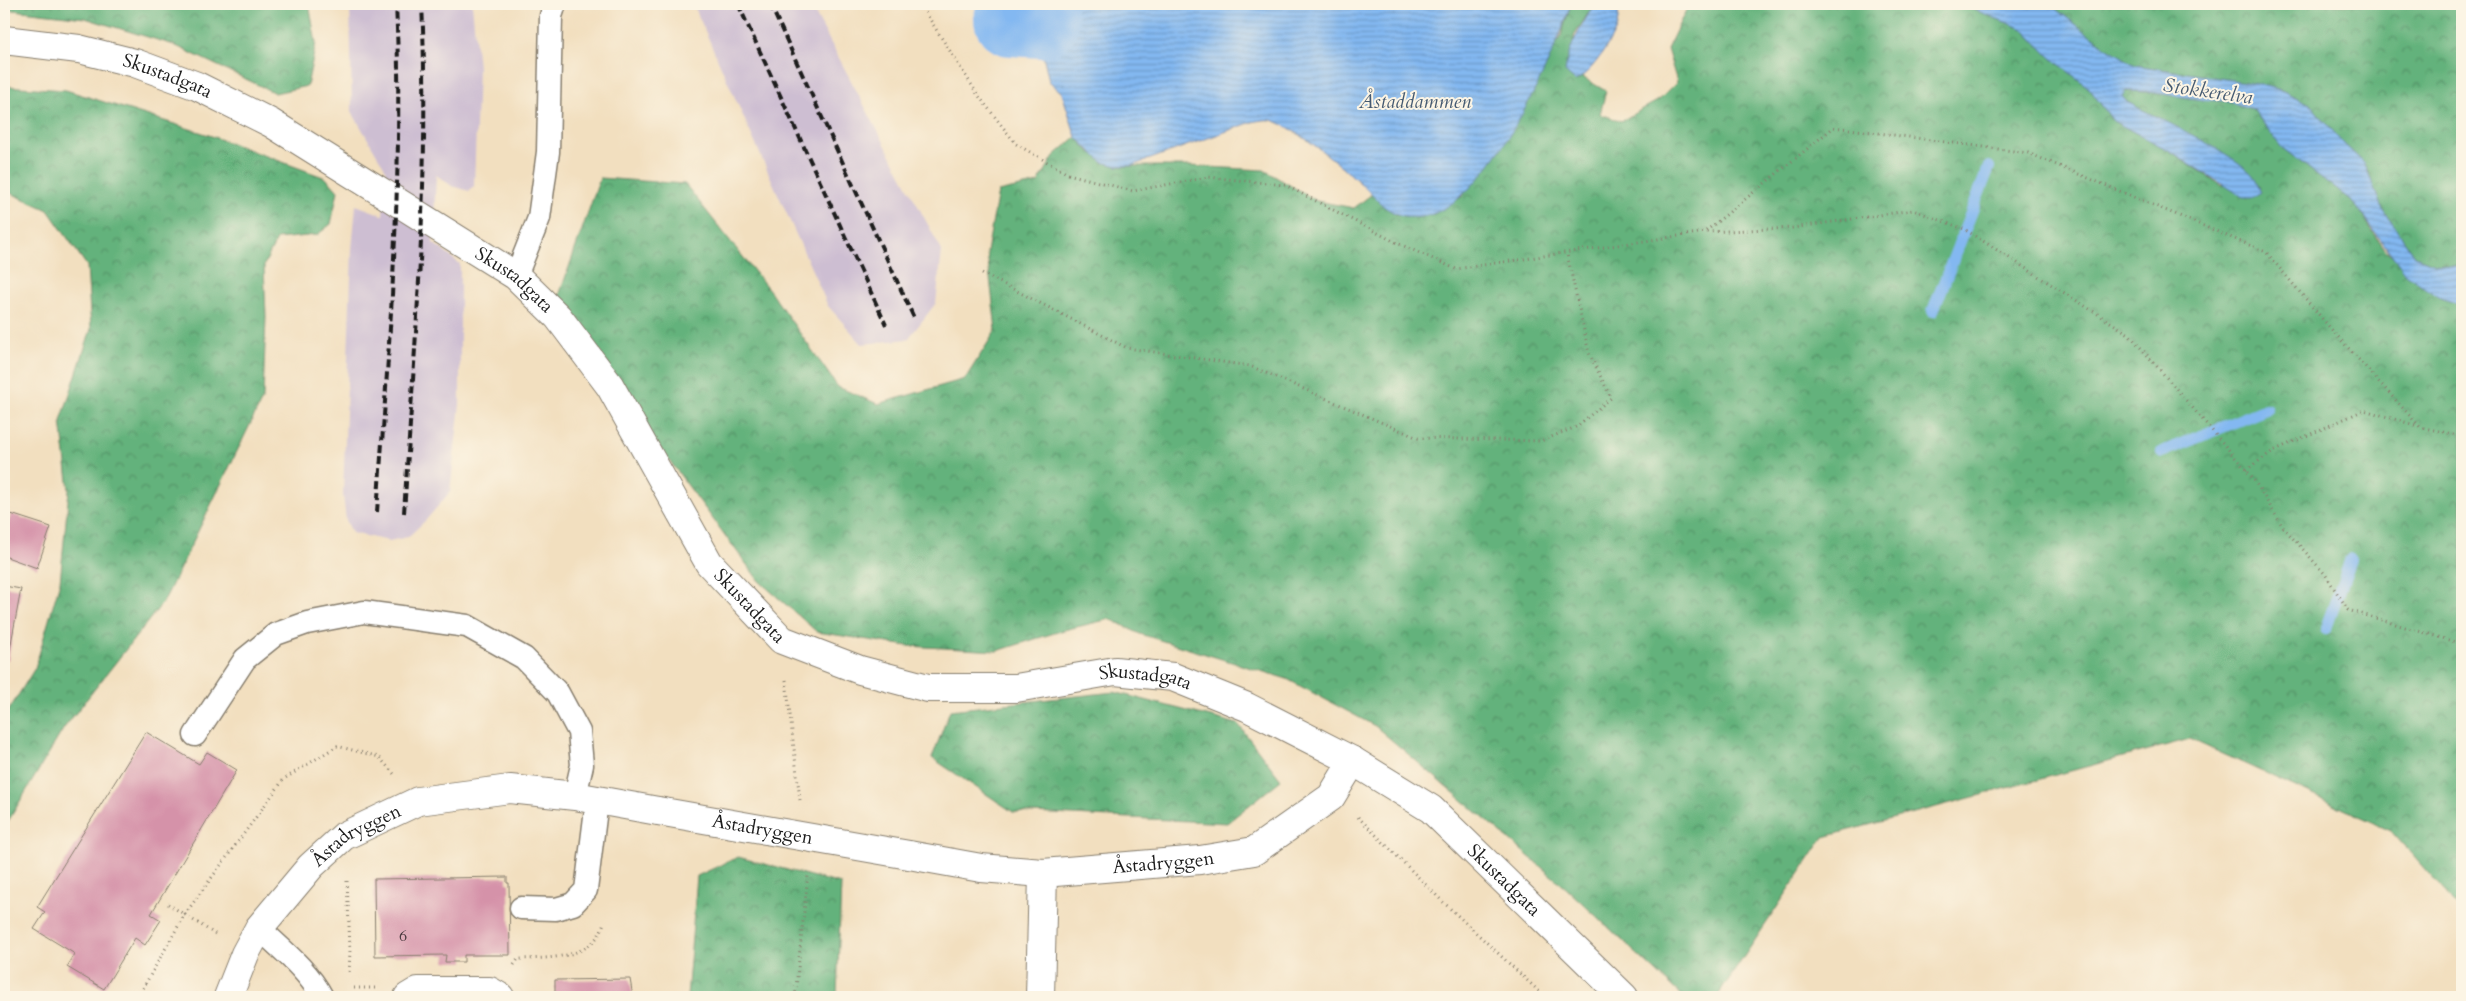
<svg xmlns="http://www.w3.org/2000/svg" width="2466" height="1001" viewBox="0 0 2466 1001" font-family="Cardo,serif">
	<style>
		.industrial { fill: #cdbed2 }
		.forest { fill: url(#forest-crowns); stroke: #40674c }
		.water { fill: url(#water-rules); stroke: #506a86 }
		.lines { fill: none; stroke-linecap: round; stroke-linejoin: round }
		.stream { stroke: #83b8f1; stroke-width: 12 }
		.river { stroke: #83b8f1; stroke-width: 74 }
		.building { fill: #d592a9 }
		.service-casing { stroke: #877e6e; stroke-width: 25 }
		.minor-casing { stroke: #877e6e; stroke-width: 30 }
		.path { stroke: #877e6e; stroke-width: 3; stroke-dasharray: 1 4; stroke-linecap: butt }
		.service { stroke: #fff; stroke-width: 22 }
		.minor { stroke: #fff; stroke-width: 28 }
		.rail { stroke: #1c1c1c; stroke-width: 4; stroke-dasharray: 8 4; stroke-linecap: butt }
		.minor-bridge-casing { stroke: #877e6e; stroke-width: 30; stroke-linecap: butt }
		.minor-bridge { stroke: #fff; stroke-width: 28 }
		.labels { text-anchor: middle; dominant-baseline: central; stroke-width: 4; stroke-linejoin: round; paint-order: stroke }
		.number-label { font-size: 16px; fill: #4a3a3f }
		.street-label { font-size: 19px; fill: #1c1c1c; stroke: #fcf5e5 }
		.water-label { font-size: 20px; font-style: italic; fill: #455a71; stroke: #fcf5e5 }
	</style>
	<defs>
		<pattern id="forest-crowns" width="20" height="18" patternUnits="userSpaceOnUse" patternTransform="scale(1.25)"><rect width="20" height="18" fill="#64b27c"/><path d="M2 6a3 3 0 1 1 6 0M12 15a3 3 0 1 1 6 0" fill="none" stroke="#529065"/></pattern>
		<pattern id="water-rules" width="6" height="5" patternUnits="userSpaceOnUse" patternTransform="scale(1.25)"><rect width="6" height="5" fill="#83b8f1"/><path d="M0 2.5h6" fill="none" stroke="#6a95c2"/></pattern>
	</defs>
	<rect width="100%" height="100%" fill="#fcf5e5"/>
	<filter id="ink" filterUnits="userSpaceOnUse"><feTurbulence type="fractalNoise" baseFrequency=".02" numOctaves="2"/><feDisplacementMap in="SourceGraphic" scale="10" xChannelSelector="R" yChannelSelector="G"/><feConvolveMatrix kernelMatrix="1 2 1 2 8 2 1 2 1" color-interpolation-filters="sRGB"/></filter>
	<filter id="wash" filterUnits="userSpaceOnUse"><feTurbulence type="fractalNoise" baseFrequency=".0096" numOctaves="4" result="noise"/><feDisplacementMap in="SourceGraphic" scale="20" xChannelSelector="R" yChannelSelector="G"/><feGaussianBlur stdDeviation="1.12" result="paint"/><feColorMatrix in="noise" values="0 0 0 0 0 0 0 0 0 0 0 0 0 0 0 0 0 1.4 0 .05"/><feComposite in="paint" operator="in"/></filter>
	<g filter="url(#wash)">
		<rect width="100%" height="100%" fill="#f2dfbf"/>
		<!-- industrial -->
		<g class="industrial">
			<path d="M 350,4 L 472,4 L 478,68 L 474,186 L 469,191 L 452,186 L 436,175 L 433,243 L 460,264 L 460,404 L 450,492 L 426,520 L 408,537 L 389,541 L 352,533 L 346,520 L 343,495 L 352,249 L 356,205 L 383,215 L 386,170 L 352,112 Z"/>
			<path d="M 693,4 L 810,4 L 942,251 L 936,303 L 908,339 L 862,344 L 828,306 Z"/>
		</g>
		<!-- forest -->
		<g class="forest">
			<path d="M 4,4 L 309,4 L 316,43 L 307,86 L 275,93 L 174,45 L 85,18 L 4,9 Z"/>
			<path d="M 1571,4 L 1594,4 L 1574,36 L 1575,81 L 1582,77 L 1606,91 L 1600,114 L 1621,121 L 1659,100 L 1677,82 L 1667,49 L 1689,4 L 1959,4 L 2023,29 L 2050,57 L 2089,88 L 2113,121 L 2170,151 L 2224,187 L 2215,148 L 2127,102 L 2122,96 L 2126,91 L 2149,92 L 2202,100 L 2224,101 L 2253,109 L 2281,147 L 2353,202 L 2385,249 L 2440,298 L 2462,305 L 2462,911 L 2390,830 L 2190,739 L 1824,837 L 1717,997 L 1683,997 L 1566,888 L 1375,726 L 1287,679 L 1140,634 L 1110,619 L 1064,630 L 997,651 L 908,646 L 817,632 L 759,581 L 555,307 L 600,178 L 685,184 L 770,291 L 838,387 L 878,404 L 965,379 L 996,330 L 987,252 L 998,192 L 1038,183 L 1054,156 L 1076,137 L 1090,152 L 1117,166 L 1190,166 L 1264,170 L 1317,201 L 1354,208 L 1372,194 L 1395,214 L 1411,217 L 1434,214 L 1463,196 L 1561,36 Z"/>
			<path d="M 2049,4 L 2462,4 L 2462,267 L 2435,264 L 2415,256 L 2381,206 L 2365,164 L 2344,144 L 2310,104 L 2281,90 L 2257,84 L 2135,65 L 2103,45 Z"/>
			<path d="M 4,86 L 66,90 L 206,134 L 326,178 L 338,191 L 331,224 L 317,235 L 277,239 L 264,265 L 266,317 L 263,398 L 164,601 L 64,728 L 4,828 L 4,718 L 35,668 L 60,582 L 69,490 L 61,421 L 91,329 L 87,266 L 48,210 L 4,190 Z"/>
			<path d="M 1114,692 L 1238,724 L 1281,780 L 1227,823 L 1013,812 L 932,758 L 950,710 Z"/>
			<path d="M 738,857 L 841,884 L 837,997 L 687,997 L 697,876 Z"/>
		</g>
		<!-- water -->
		<g class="water">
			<path d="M 1044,4 L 1571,4 C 1554,57 1472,249 1395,213 C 1380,207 1370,191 1358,181 C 1341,165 1292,125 1271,120 C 1265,119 1258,121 1252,122 L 1131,166 L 1117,166 L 1102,162 L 1076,137 L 1062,93 L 1049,81 L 1044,59 Z"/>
			<path d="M 1594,4 L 1619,4 C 1618,12 1619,24 1615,31 C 1607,48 1591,73 1575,81 L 1565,72 C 1568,45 1582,27 1594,4 Z"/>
			<path d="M 1959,4 L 2049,4 L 2103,45 L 2135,65 L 2257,84 L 2281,90 L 2310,104 L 2344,144 L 2365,164 L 2381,206 L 2415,256 L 2435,264 L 2462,267 L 2462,305 L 2440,298 L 2406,274 L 2353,202 L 2281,147 L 2253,109 L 2224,101 L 2202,100 L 2149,92 L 2126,91 L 2122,96 L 2127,102 C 2154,116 2241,156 2255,178 C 2257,182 2259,187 2261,192 L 2253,197 L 2243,197 L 2170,151 L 2113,121 L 2089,88 L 2050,57 L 2023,29 Z"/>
		</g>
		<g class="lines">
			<!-- stream -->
			<g class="stream">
				<path d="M 1933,311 L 1989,167"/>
				<path d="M 2162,452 L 2266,409"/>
				<path d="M 2326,628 L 2351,559"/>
			</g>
			<!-- river -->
			<path class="river" d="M 1011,19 L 1042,21"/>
		</g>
		<g id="blocks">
			<!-- building -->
			<g class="building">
				<path d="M 11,514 L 51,527 L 37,568 L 4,556 L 4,536 Z"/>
				<path d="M 4,586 L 21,589 L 8,660 L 4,660 Z"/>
				<path d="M 146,732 L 199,764 L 207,752 L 237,770 L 151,914 L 161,920 L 145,945 L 135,938 L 104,989 L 67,967 L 75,954 L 34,929 L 45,912 L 37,907 Z"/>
				<path d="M 507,877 L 507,883 L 509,883 L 510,955 L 464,955 L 464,962 L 445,962 L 446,955 L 375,956 L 374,879 Z"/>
				<path d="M 630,979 L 633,997 L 555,997 L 555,980 Z"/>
			</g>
		</g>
	</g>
	<g filter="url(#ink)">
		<use href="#blocks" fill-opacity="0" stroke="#877e6e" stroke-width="1"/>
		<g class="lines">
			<!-- service casing -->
			<g class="service-casing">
				<g id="service">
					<path d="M 516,276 L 539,218 L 548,152 L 551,16 L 555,4"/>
					<path d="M 195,735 L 245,659 L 276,634 L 307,623 L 364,612 L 467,626 L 524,658 L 558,693 L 579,732 L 582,765 L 575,796"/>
					<path d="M 521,908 L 556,909 L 573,904 L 586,890 L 597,801"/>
					<path d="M 259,928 C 281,949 308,970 322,997"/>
				</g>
			</g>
			<!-- minor casing -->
			<g class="minor-casing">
				<g id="minor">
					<path id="s1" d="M 4,40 L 79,49 L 135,63 L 197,86 L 271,123 L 516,276 L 558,317 L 610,386 L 709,563 L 782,640 L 860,670 L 928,688 L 1016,688 L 1115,671 L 1173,677 L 1247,707 L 1353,761 L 1431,809 L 1624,997"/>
					<path id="s2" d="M 909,855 L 981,868 L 1043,873 L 1200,860 L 1254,851 L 1331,797 L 1353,761"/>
					<path id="s3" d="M 228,997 L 245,954 L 259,928 L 311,866 L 344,836 L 418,801 L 510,789 L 575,796 L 658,811"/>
					<path d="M 408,997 L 418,991 L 490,991 L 500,997"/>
					<path d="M 1040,997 L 1043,873"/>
				</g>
			</g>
			<!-- path -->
			<g class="path">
				<path d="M 920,4 L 978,95 L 1016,144 L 1068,174 L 1133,191 L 1208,177 L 1285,185 L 1397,243 L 1456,269 L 1705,232 L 1792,228 L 1913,210 L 1964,229 L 2129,334 L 2252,477 L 2283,527 L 2325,574 L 2348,610 L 2462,644"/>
				<path d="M 1706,231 L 1834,127 L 2028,153 L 2266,252 L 2331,329 L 2420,427 L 2462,436"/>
				<path d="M 982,273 L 1127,348 L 1250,366 L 1418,438 L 1541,441 L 1576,427 L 1611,398 L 1589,353 L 1567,254"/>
				<path d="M 2246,470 L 2273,451 L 2364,410 L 2418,426"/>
				<path d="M 786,680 L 800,800"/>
				<path d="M 1358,817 L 1441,900 L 1545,997"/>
				<path d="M 347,881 L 350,948 L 349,975"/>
				<path d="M 168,904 L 215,934"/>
				<path d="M 514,965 L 518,959 C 548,958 595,960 604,922"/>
				<path d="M 354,988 L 375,988"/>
				<path d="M 138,997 L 185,914 L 284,779 L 337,746 L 379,757 L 394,774"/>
				<path d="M 795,997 L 808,874"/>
			</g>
			<!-- service -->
			<use href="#service" class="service"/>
			<!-- minor -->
			<use href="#minor" class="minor"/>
			<!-- rail -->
			<g class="rail">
				<path d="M 738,4 L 886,325"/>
				<path d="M 770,4 L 914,318"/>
				<path d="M 377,512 C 389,343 404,173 396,4"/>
				<path d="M 404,513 C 415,343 430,174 422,4"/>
			</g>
			<!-- minor-bridge casing -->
			<g class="minor-bridge-casing">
				<g id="minor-bridge">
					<path id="s4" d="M 658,811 L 909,855"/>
				</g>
			</g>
			<!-- minor-bridge -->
			<use href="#minor-bridge" class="minor-bridge"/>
		</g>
	</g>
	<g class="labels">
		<!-- number labels -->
		<g class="number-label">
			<text x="403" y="936">6</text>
		</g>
		<!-- street labels -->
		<g class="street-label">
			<text stroke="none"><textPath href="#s1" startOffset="168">Skustadgata</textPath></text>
			<text stroke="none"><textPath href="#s1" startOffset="572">Skustadgata</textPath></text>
			<text stroke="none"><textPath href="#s1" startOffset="978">Skustadgata</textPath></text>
			<text stroke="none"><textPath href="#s1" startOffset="1398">Skustadgata</textPath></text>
			<text stroke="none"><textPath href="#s4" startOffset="106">Åstadryggen</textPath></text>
			<text stroke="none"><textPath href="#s3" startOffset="212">Åstadryggen</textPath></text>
			<text stroke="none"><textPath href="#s2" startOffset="256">Åstadryggen</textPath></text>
			<text stroke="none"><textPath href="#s1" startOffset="1818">Skustadgata</textPath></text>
		</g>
		<!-- water labels -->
		<g class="water-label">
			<text transform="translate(2208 91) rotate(8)">Stokkerelva</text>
			<text x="1415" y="101">Åstaddammen</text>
		</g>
	</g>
	<!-- margin -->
	<rect width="2466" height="1001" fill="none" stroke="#fcf5e5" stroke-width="20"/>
</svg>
